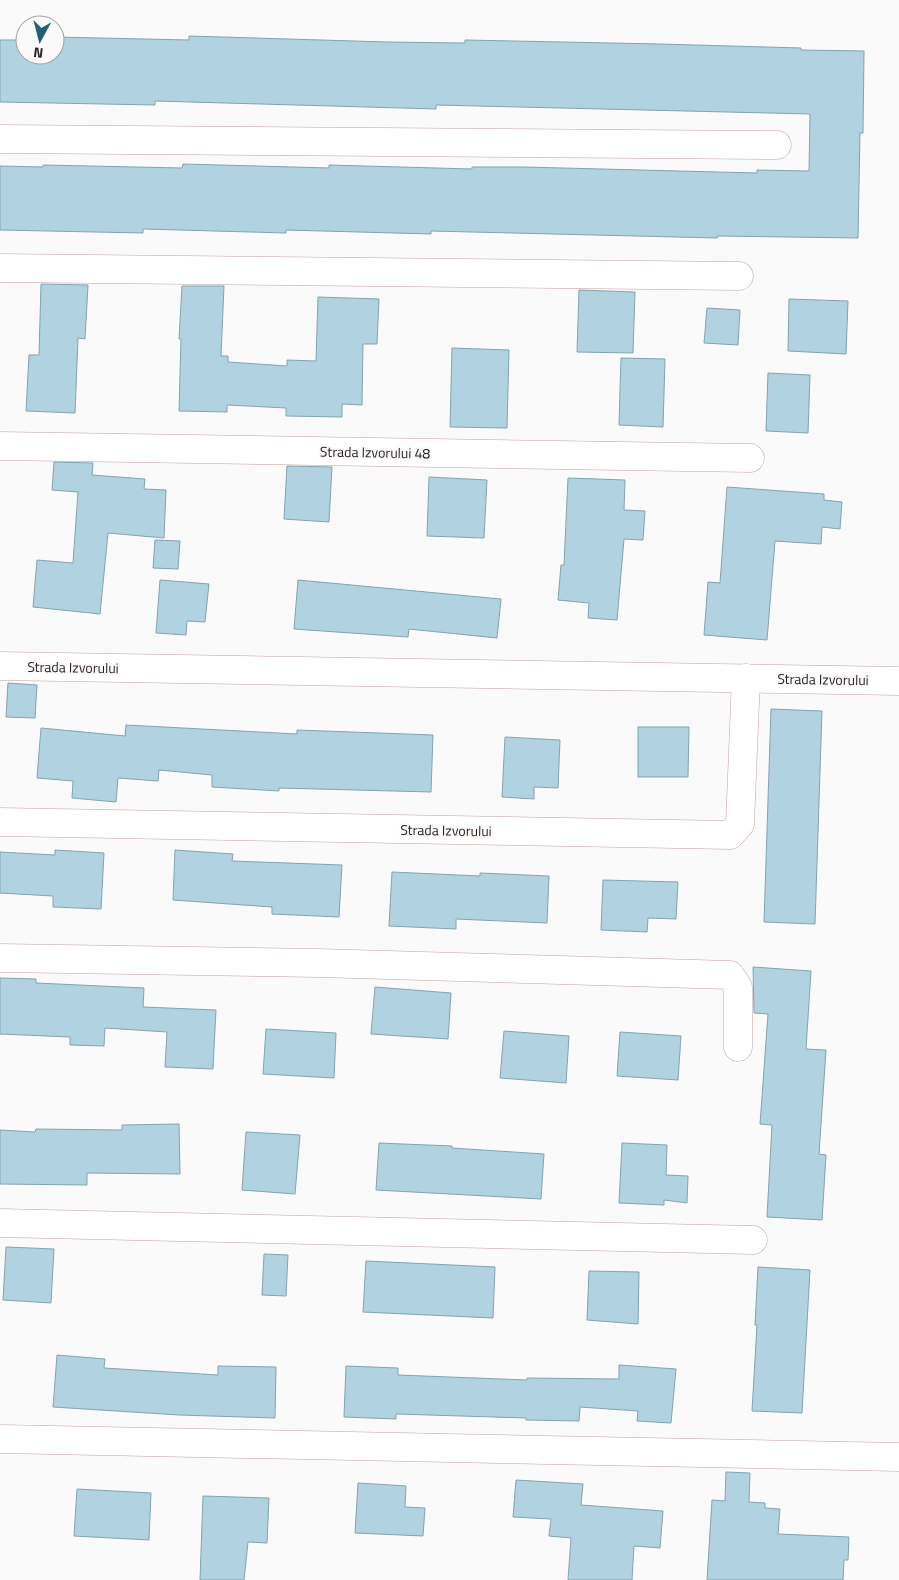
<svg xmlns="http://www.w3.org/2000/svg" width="899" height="1580" viewBox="0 0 899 1580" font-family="'Titillium Web',sans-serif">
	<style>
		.building { fill: #b1d2e1; stroke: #83a3b0 }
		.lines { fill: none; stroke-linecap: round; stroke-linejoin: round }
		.minor-casing { stroke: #c3a29d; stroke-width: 29 }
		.minor { stroke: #fff; stroke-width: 28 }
		.labels { text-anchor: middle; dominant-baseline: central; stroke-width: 4; stroke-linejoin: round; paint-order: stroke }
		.street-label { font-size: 14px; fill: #2a1e1c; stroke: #fafafa }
	</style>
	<rect width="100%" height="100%" fill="#fafafa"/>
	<!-- building -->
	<g class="building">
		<path d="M 189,36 L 387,42 L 465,43 L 465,40 L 660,44 L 801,48 L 801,50 L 864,51 L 863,133 L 860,133 L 858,238 L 718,236 L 717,238 L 431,231 L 431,234 L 286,230 L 286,233 L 143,229 L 143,233 L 0,230 L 0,166 L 43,167 L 43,165 L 182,168 L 183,164 L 329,168 L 329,165 L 472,169 L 472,167 L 524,167 L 757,173 L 757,170 L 809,171 L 810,114 L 436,105 L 436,109 L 155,101 L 155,105 L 0,102 L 0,40 L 25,40 L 25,55 L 55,55 L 55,37 L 189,40 Z"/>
		<path d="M 41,284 L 88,285 L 85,339 L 78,338 L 75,413 L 26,411 L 29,355 L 39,355 Z"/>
		<path d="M 182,286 L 224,286 L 221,356 L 228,356 L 228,362 L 287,366 L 287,360 L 316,361 L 318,297 L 379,299 L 377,344 L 363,344 L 362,405 L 342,404 L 342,417 L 286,416 L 286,408 L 227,405 L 227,412 L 179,411 L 181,339 L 179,339 Z"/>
		<path d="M 579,290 L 635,292 L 633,353 L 577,352 Z"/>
		<path d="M 789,299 L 848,301 L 846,354 L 788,351 Z"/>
		<path d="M 707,308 L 740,310 L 738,345 L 704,343 Z"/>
		<path d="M 452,348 L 509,350 L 507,428 L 450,427 Z"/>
		<path d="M 621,358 L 665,359 L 663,427 L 619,425 Z"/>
		<path d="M 768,373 L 810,375 L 808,433 L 766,431 Z"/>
		<path d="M 54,462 L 93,463 L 92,475 L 145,479 L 144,489 L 166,490 L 164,538 L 108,533 L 100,614 L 33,607 L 37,560 L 73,563 L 78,492 L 52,490 Z"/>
		<path d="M 287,466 L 332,467 L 329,522 L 284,519 Z"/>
		<path d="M 429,477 L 487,480 L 484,538 L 427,536 Z"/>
		<path d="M 568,478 L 625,480 L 624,510 L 645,511 L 643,540 L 624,539 L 617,620 L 588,618 L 589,603 L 558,600 L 561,565 L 564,565 Z"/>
		<path d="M 727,487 L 824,494 L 824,500 L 842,502 L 840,529 L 822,527 L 821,544 L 775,541 L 767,640 L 704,635 L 708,582 L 720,583 Z"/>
		<path d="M 155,540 L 180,541 L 178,569 L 153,568 Z"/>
		<path d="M 160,580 L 209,584 L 205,622 L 187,621 L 186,635 L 156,633 Z"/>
		<path d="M 298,580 L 501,599 L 497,638 L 409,629 L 408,637 L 294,629 Z"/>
		<path d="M 8,683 L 37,685 L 35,718 L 6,717 Z"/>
		<path d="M 771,709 L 822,711 L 815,924 L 764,922 Z"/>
		<path d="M 126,725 L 297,734 L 297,730 L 433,735 L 431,792 L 279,788 L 279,791 L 212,787 L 212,775 L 159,770 L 158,781 L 118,778 L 116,802 L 72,798 L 73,781 L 37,778 L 41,728 L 125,736 Z"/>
		<path d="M 638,727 L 689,727 L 688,777 L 638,777 Z"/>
		<path d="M 505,737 L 560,740 L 558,788 L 534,787 L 534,799 L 502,797 Z"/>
		<path d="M 55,850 L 104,853 L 101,909 L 53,907 L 53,896 L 0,893 L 0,852 L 55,855 Z"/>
		<path d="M 175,850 L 233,854 L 232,861 L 342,865 L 339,917 L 272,914 L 272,907 L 173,900 Z"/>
		<path d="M 392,872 L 480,876 L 480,873 L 549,876 L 547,923 L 456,919 L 456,929 L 389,926 Z"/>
		<path d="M 603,880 L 678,882 L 676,919 L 648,918 L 647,932 L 601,930 Z"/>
		<path d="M 753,967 L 811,971 L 806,1049 L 826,1050 L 819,1154 L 826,1155 L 822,1220 L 767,1217 L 772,1125 L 760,1124 L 768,1014 L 754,1013 Z"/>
		<path d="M 0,978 L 36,979 L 36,983 L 144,988 L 143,1007 L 216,1010 L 213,1069 L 165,1067 L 167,1032 L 105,1028 L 104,1046 L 70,1045 L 70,1037 L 0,1034 Z"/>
		<path d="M 375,987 L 451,993 L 448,1039 L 371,1034 Z"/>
		<path d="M 266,1029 L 336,1033 L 334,1078 L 263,1074 Z"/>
		<path d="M 504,1031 L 569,1036 L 566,1083 L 500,1078 Z"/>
		<path d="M 620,1032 L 681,1036 L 678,1080 L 617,1076 Z"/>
		<path d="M 179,1124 L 180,1174 L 87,1173 L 87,1185 L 0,1184 L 0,1130 L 35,1132 L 36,1129 L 122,1130 L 122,1125 Z"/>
		<path d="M 246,1132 L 300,1135 L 295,1194 L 242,1190 Z"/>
		<path d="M 379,1143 L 452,1146 L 452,1148 L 544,1154 L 541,1199 L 376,1190 Z"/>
		<path d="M 622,1143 L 667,1145 L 666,1175 L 688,1176 L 687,1203 L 664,1200 L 664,1205 L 619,1203 Z"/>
		<path d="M 6,1247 L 54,1249 L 51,1303 L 3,1300 Z"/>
		<path d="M 264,1254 L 288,1255 L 286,1296 L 262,1295 Z"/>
		<path d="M 366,1261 L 495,1267 L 493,1318 L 363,1312 Z"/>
		<path d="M 758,1267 L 810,1270 L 802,1413 L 752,1411 L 757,1325 L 755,1325 Z"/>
		<path d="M 589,1271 L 639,1272 L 638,1324 L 587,1320 Z"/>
		<path d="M 57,1355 L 105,1359 L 104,1368 L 218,1375 L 218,1366 L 276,1367 L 275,1418 L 179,1415 L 53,1407 Z"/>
		<path d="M 619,1365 L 676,1369 L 671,1423 L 637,1421 L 638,1411 L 580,1407 L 579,1421 L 526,1420 L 526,1418 L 396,1414 L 396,1419 L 344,1417 L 346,1366 L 398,1368 L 398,1375 L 527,1380 L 527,1378 L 619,1379 Z"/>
		<path d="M 726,1472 L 750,1473 L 749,1502 L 765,1503 L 765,1508 L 780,1509 L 778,1534 L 849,1537 L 848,1560 L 844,1560 L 843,1580 L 707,1580 L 712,1500 L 725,1501 Z"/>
		<path d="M 516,1480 L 583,1484 L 581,1505 L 663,1511 L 660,1548 L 634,1546 L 632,1580 L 568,1580 L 571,1538 L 549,1536 L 551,1519 L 513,1517 Z"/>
		<path d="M 358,1483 L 406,1486 L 405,1507 L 425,1508 L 423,1536 L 355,1533 Z"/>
		<path d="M 77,1489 L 151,1493 L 149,1540 L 74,1536 Z"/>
		<path d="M 203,1496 L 269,1498 L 267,1543 L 248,1542 L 244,1580 L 200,1580 Z"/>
	</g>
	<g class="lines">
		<!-- minor casing -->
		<g class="minor-casing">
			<g id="minor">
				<path d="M 0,139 L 777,145"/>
				<path d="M 0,268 L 739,276"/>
				<path d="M 0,446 L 750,458"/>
				<path d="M 0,666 L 899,681"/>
				<path d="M 0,822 L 730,835 L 740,824 L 746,678"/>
				<path d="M 0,958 L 318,963 L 730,975 L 738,987 L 738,1047"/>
				<path d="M 0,1223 L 753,1240"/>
				<path d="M 0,1439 L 899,1457"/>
			</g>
		</g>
		<!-- minor -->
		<use href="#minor" class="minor"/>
	</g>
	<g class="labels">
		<!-- street labels -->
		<g class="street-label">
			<text transform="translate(375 452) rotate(1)">Strada Izvorului 48</text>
			<text transform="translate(73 667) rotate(1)">Strada Izvorului</text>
			<text transform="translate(823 679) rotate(1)">Strada Izvorului</text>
			<text transform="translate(446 830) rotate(1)">Strada Izvorului</text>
		</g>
	</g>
	<!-- north arrow -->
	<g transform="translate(40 40) rotate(187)"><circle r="24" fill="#fafafa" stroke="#a7a2a1"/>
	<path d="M0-4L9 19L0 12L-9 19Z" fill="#215f76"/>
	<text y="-8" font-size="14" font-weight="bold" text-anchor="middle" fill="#2a1e1c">N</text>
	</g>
</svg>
